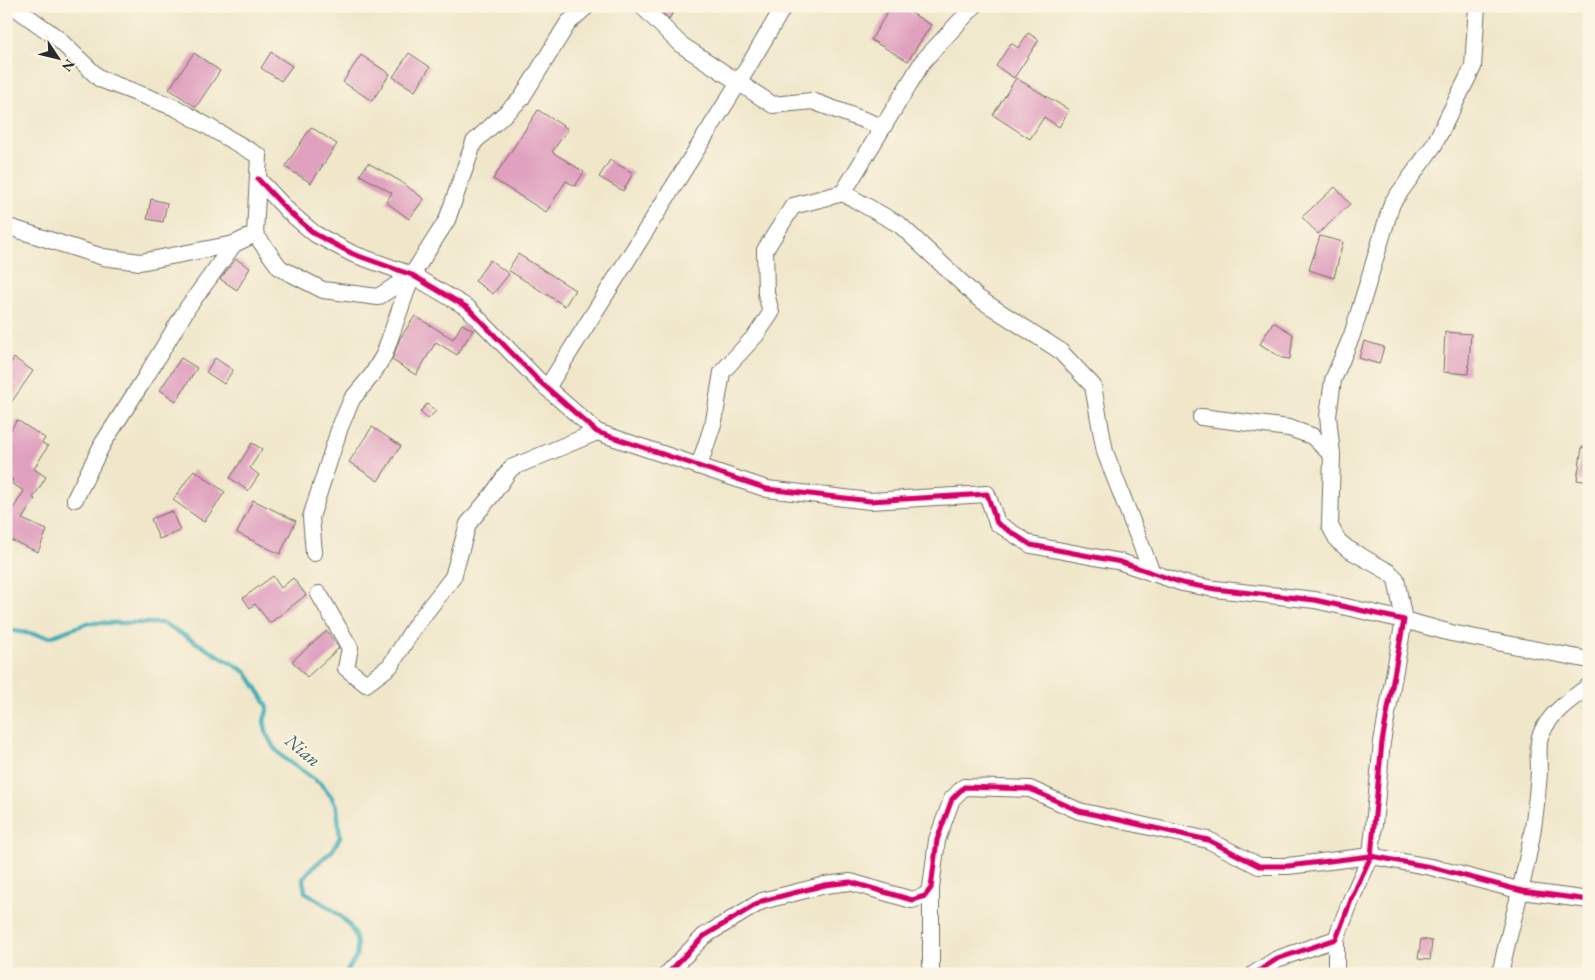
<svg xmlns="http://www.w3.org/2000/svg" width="1595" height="980" viewBox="0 0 1595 980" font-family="'EB Garamond',serif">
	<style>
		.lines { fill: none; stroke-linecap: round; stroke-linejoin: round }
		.stream { stroke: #3cacb7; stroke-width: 4.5 }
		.building { fill: #e0a1bf }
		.street-casing { stroke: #706d63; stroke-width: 18 }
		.street { stroke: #fff; stroke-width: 16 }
		.cycleway-casing { stroke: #fcf5e5; stroke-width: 8 }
		.cycleway { stroke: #d6006c; stroke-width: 5 }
		.labels { text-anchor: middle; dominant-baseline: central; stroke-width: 4; stroke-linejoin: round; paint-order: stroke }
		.water-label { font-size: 19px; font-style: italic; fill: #325f63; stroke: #fcf5e5 }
	</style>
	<rect width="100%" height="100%" fill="#fcf5e5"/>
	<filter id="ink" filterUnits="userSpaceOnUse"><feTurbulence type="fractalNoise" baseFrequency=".02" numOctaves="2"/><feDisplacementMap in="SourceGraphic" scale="10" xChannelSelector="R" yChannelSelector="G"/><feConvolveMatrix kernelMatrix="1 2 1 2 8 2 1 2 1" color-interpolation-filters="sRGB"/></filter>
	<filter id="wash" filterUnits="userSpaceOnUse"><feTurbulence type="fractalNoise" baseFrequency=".0096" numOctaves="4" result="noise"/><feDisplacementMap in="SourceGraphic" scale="20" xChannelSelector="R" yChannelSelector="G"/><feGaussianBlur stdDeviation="1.12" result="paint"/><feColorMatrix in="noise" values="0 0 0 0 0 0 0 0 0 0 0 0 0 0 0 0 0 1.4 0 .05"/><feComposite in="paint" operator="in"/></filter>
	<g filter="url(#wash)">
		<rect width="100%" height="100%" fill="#f0e7cb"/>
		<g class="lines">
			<!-- stream -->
			<path class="stream" d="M 6,632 L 9,630 L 50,637 L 88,623 L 163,623 L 246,672 L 261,695 L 268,707 L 264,721 L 267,735 L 274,748 L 284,758 L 321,784 L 331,796 L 337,808 L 340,837 L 333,850 L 311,869 L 303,879 L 305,892 C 324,905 356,920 357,945 C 357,949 357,954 356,957 C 353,963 348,967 346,974"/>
		</g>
		<g id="blocks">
			<!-- building -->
			<g class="building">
				<path d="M 656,6 L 677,6 L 669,19 Z"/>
				<path d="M 891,6 L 900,6 L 931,25 L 908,61 L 871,40 Z"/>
				<path d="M 1028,33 L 1039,40 L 1014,78 L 996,66 L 1011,43 L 1018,48 Z"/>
				<path d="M 271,52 L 292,66 L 281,81 L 261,68 Z"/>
				<path d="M 194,53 L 220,71 L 196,107 L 169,89 Z"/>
				<path d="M 409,53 L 430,67 L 415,91 L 393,77 Z"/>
				<path d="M 361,55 L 390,74 L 372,101 L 343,82 Z"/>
				<path d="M 1016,78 L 1069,110 L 1059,127 L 1044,117 L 1030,139 L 993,115 Z"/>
				<path d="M 538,110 L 568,129 L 552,152 L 584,172 L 575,186 L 566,181 L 546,212 L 493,179 Z"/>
				<path d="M 311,127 L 337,144 L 311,183 L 285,167 Z"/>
				<path d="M 610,160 L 633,173 L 623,191 L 599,177 Z"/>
				<path d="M 368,163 L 400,181 L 424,199 L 409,219 L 386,202 L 392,193 L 360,175 Z"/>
				<path d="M 1335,187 L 1350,204 L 1318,234 L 1302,217 Z"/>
				<path d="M 151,199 L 167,203 L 163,222 L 147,219 Z"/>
				<path d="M 1320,236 L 1343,242 L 1334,278 L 1309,270 Z"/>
				<path d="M 518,254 L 575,290 L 565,306 L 508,270 Z"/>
				<path d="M 236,259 L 250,268 L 237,290 L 220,279 Z"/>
				<path d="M 490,260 L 509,274 L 493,294 L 475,281 Z"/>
				<path d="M 415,316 L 453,339 L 462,324 L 473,330 L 457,355 L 436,342 L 416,375 L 392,360 L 400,338 Z"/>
				<path d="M 1273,322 L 1293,334 L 1290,359 L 1282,358 L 1260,344 Z"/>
				<path d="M 1445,332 L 1471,334 L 1468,374 L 1443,372 Z"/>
				<path d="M 1364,341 L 1384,347 L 1379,364 L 1359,358 Z"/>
				<path d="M 14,358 L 33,371 L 6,410 L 6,370 Z"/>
				<path d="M 181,358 L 197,368 L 176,401 L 160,390 Z"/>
				<path d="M 215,358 L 233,370 L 224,384 L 206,372 Z"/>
				<path d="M 427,404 L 436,411 L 428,419 L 420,412 Z"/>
				<path d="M 17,420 L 45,438 L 42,443 L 48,446 L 34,469 L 46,477 L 33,498 L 35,499 L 22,519 L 47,530 L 38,552 L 6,538 L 6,520 L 24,491 L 11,483 L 13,480 L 6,476 L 6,438 Z"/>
				<path d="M 372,427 L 401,446 L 378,481 L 349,462 Z"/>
				<path d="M 252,443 L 262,449 L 250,468 L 259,475 L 248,491 L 230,478 Z"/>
				<path d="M 1582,447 L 1589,448 L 1589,482 L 1577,480 Z"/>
				<path d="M 194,470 L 225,492 L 204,522 L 173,500 Z"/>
				<path d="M 253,500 L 296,521 L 280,554 L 237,533 Z"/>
				<path d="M 172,511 L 180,531 L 159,539 L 151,519 Z"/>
				<path d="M 273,576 L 281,588 L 293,578 L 306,595 L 270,623 L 255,604 L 250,608 L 243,598 Z"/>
				<path d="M 327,631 L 339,648 L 307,677 L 292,661 Z"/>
				<path d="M 1421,939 L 1432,941 L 1430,960 L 1418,959 Z"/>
			</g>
		</g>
	</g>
	<g filter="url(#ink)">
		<use href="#blocks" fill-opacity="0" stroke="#706d63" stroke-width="1"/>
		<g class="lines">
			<!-- street casing -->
			<g class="street-casing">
				<g id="street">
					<path d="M 13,6 L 56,37 L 100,79 L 176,108 L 259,156 L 255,234"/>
					<path d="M 642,6 L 680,44 L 773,105 L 812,101 L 883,127"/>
					<path d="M 1477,6 L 1473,67 L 1434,145 L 1392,203 L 1352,335 L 1333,380 L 1328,416 L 1332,455 L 1330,526 L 1338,541 L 1348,549 L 1389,572 L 1396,579 L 1404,620 L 1451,633 L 1589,660"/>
					<path d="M 258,179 L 289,212 L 315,234 L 353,254 L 412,275 L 468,308 L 538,380 L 597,432 L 767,489 L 870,501 L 987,494 L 997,523 L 1031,545 L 1121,562 L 1182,583 L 1215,589 L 1315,600 L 1404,620 L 1382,742 L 1371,856 L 1353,895 L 1336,939 L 1277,959 L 1254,974"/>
					<path d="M 843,193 L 900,225 L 978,298 L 1059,350 L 1093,386 L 1105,452 L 1152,573"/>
					<path d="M 6,226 L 103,257 L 140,262 L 234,244"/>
					<path d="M 547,388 L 739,82 L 784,6"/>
					<path d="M 1201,417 L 1289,428 L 1312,436 L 1332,455"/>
					<path d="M 699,466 L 714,421 L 722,372 L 756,335 L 771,313 L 766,293 L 765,250 L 793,206 L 843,193 L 923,61 L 974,6"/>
					<path d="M 75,499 L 103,443 L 145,378 L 188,307 L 234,244 L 255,234 L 280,268 L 323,290 L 378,297 L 412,275"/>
					<path d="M 314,553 L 311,517 L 340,427 L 352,399 L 372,375 L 384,355 L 412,275 L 447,220 L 474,142 L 521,99 L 568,23 L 587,6"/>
					<path d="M 319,594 L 350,648 L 346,668 L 366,684 L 390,666 L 415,626 L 453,577 L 468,524 L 492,495 L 511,468 L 597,432"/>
					<path d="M 667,974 L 704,936 L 762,901 L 825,885 L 850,882 L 912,900 L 925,896 L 931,888 L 937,840 L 952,799 L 964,787 L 1030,789 L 1079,811 L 1208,840 L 1259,866 L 1288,866 L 1371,856 L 1431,867 L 1522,891 L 1589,900"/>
					<path d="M 931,974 L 931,888"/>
					<path d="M 1336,974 L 1336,939"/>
					<path d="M 1500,974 C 1511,923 1527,873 1534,821 C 1536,805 1538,788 1539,772 C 1539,762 1537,742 1541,734 C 1550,713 1571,699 1589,686"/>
				</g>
			</g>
			<!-- street -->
			<use href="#street" class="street"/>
			<!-- cycleway casing -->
			<g class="cycleway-casing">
				<g id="cycleway">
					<path d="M 258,179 L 289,212 L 315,234 L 353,254 L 412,275 L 468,308 L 538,380 L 597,432 L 767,489 L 870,501 L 987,494 L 997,523 L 1031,545 L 1121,562 L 1182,583 L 1215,589 L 1315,600 L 1404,620 L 1382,742 L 1371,856 L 1353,895 L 1336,939 L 1277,959 L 1254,974"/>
					<path d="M 667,974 L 704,936 L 762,901 L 825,885 L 850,882 L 912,900 L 925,896 L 931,888 L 937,840 L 952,799 L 964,787 L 1030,789 L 1079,811 L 1208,840 L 1259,866 L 1288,866 L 1371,856 L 1431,867 L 1522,891 L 1589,900"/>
				</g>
			</g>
			<!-- cycleway -->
			<use href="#cycleway" class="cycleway"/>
		</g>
	</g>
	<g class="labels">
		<!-- water labels -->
		<g class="water-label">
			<text transform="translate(303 750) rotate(40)">Nian</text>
		</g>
	</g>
	<!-- margin -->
	<rect width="1595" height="980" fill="none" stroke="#fcf5e5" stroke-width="25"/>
	<!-- north arrow -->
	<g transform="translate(58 58) rotate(125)" stroke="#fcf5e5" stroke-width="4" paint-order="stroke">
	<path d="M0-4L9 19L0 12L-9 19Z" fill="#2b2b2b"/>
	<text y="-8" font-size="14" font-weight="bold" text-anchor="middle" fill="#2b2b2b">N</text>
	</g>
</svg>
